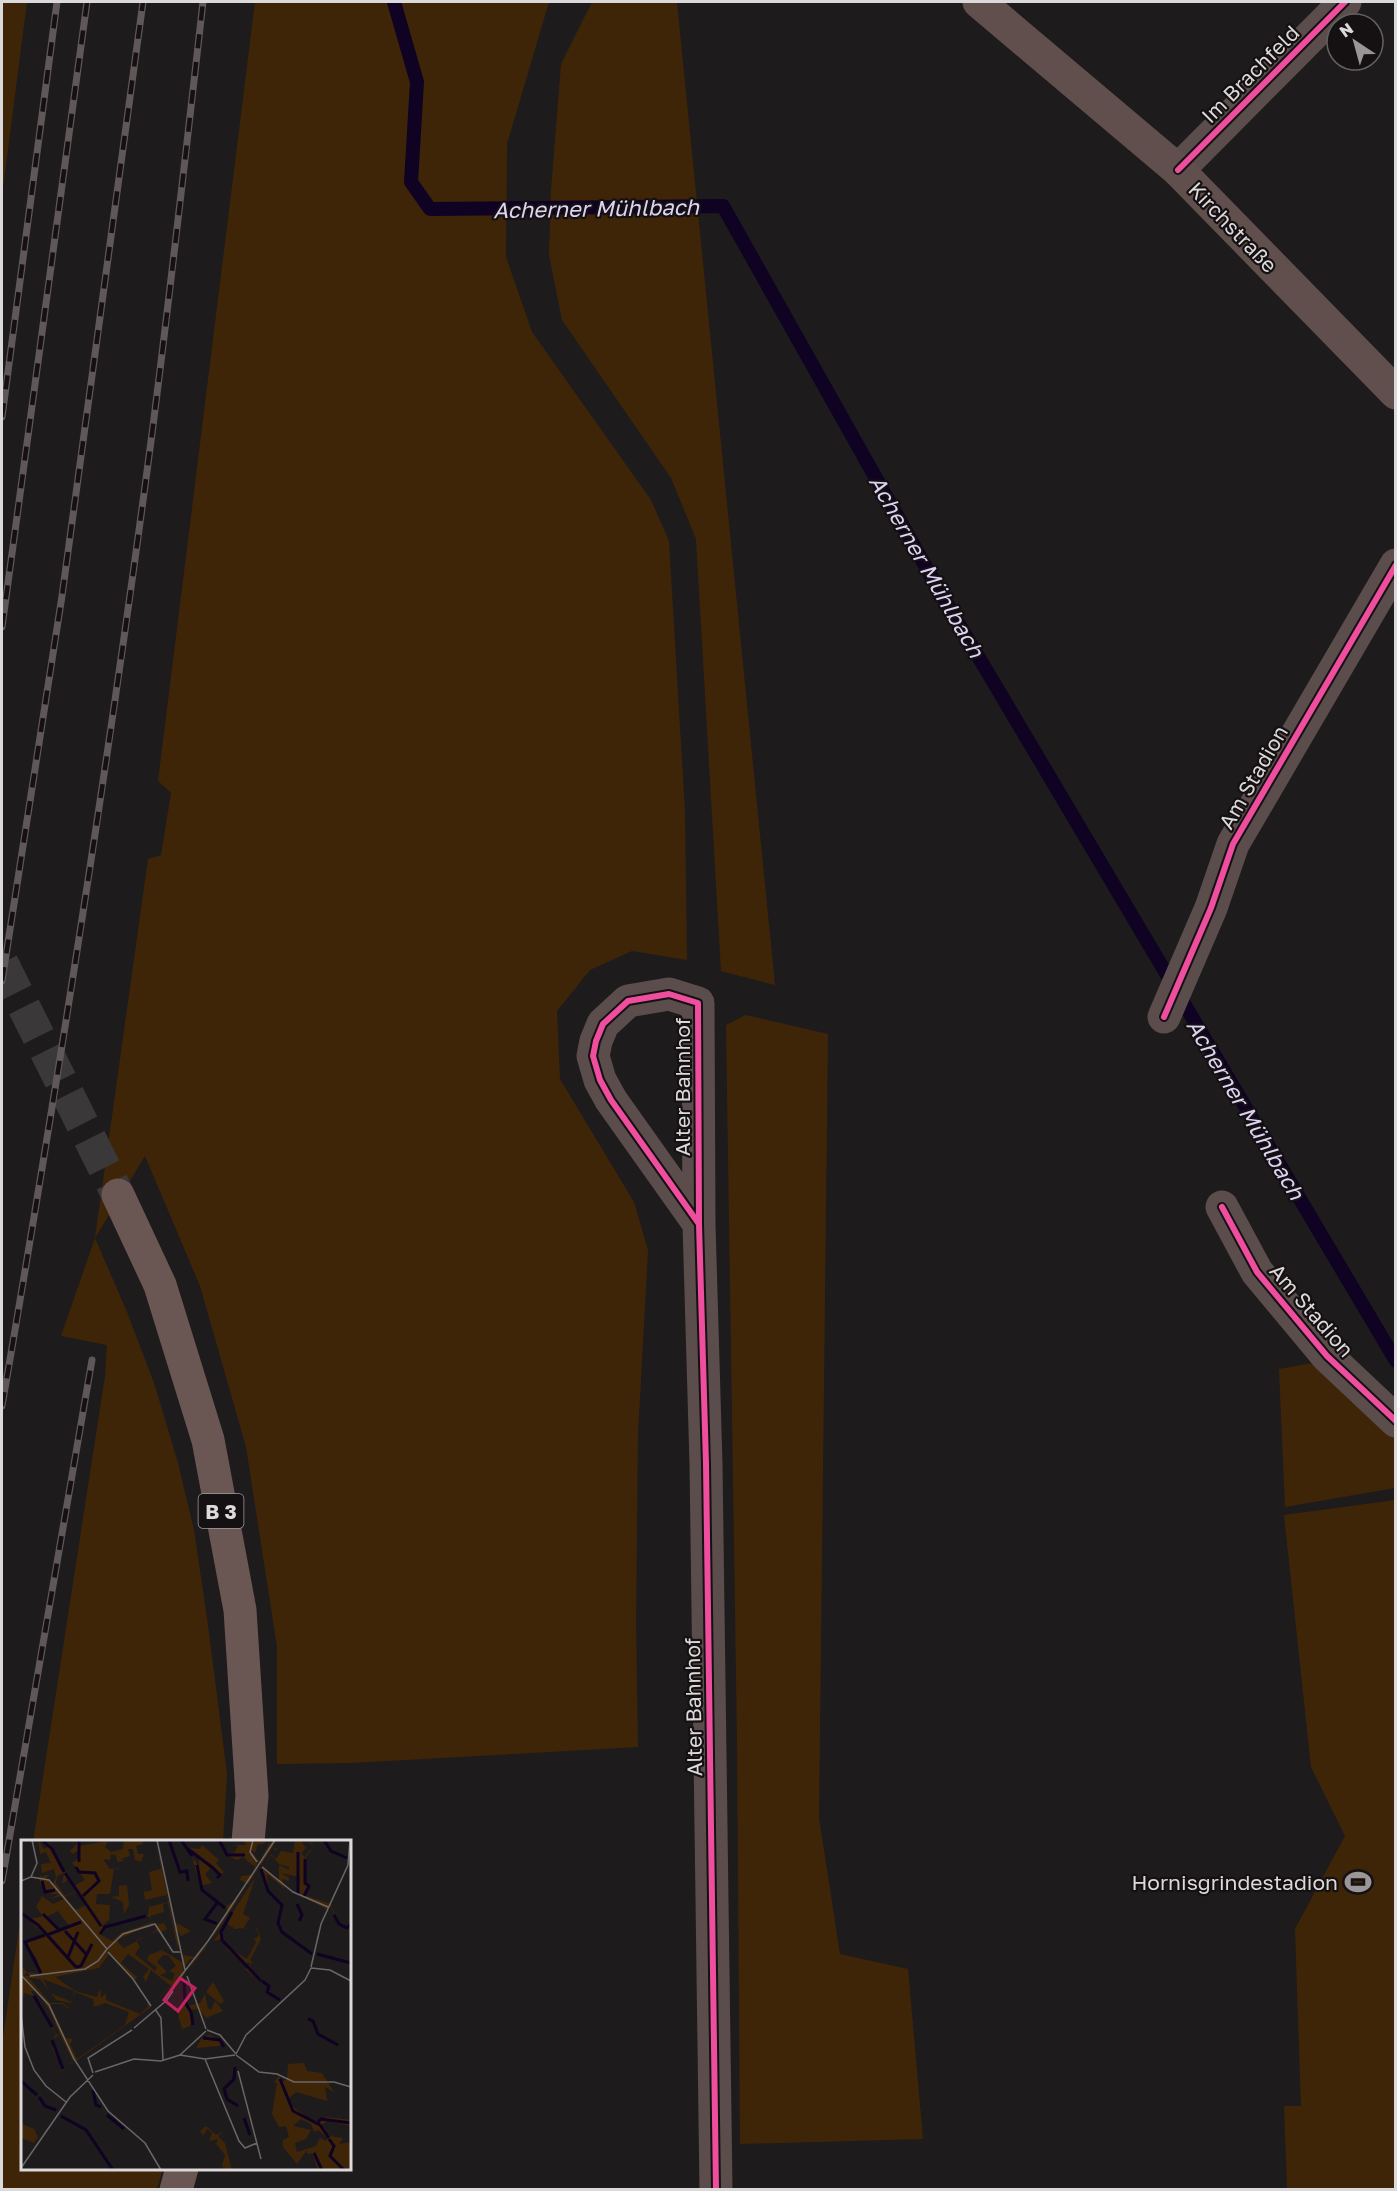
<svg xmlns="http://www.w3.org/2000/svg" width="1397" height="2191" viewBox="0 0 1397 2191" font-family="'Golos Text',sans-serif">
	<style>
		.green { fill: #3f2508 }
		.lines { fill: none; stroke-linecap: round; stroke-linejoin: round }
		.stream { stroke: #0f0223; stroke-width: 14 }
		.primary-tunnel { stroke: #3a3838; stroke-width: 33; stroke-dasharray: 33 16; stroke-linecap: butt }
		.minor { stroke: #5b4d4b; stroke-width: 33 }
		.secondary { stroke: #604f4c; stroke-width: 33 }
		.primary { stroke: #6a5652; stroke-width: 33 }
		.rail-casing { stroke: #5f5758; stroke-width: 7 }
		.rail { stroke: #151112; stroke-width: 4.5; stroke-dasharray: 14; stroke-linecap: butt }
		.cycleway-casing { stroke: #151112; stroke-width: 10 }
		.cycleway { stroke: #ef4d9e; stroke-width: 6 }
		.labels { text-anchor: middle; dominant-baseline: central; stroke-width: 4.5; stroke-linejoin: round; paint-order: stroke }
		.shield { fill: #151112; stroke: #a09d9e; stroke-width: 1.5 }
		.shield-label { font-size: 20px; font-weight: bold; fill: #dcd9da }
		.street-label { font-size: 21px; fill: #dcd9da; stroke: #151112 }
		.poi-label { font-size: 21px; fill: #dcd9da; stroke: #151112; text-anchor: end }
		.water-label { font-size: 22px; font-style: italic; fill: #ddd4f5; stroke: #151112 }
		.inset-river { fill: none; stroke: #0f0223; stroke-width: 3 }
		.inset-road { fill: none; stroke: #6a6768; stroke-width: 1.5 }
		.view { fill: #c32261; fill-opacity: 0.15; stroke: #c32261; stroke-width: 3 }
		.inset-edge { fill: none; stroke: #dcd9da; stroke-width: 3 }
	</style>
	<rect width="100%" height="100%" fill="#1e1b1c"/>
	<!-- green -->
	<g class="green">
		<path d="M 2,2 L 27,2 L 2,196 Z"/>
		<path d="M 255,2 L 549,2 L 507,144 L 506,257 L 532,332 L 651,500 L 669,541 L 685,812 L 687,960 L 632,951 L 590,970 L 557,1011 L 560,1079 L 634,1202 L 648,1250 L 638,1434 L 636,1624 L 638,1747 L 351,1763 L 277,1764 L 277,1647 L 246,1447 L 200,1286 L 145,1156 L 95,1238 L 127,1312 L 154,1383 L 178,1463 L 194,1530 L 208,1625 L 227,1774 L 223,1841 L 33,1842 L 105,1376 L 107,1345 L 61,1336 L 95,1238 L 148,859 L 161,855 L 171,793 L 158,781 Z"/>
		<path d="M 592,2 L 677,2 L 775,985 L 721,971 L 696,539 L 671,478 L 562,320 L 549,255 L 551,190 L 561,64 Z"/>
		<path d="M 746,1015 L 828,1034 L 819,1818 L 840,1954 L 908,1969 L 923,2139 L 740,2144 L 737,1740 L 726,1025 Z"/>
		<path d="M 1324,1361 L 1395,1436 L 1395,1488 L 1285,1507 L 1279,1369 Z"/>
		<path d="M 1395,1500 L 1395,2189 L 1287,2189 L 1284,2106 L 1301,2106 L 1295,1929 L 1345,1836 L 1311,1767 L 1284,1515 Z"/>
		<path d="M 22,1909 L 22,2168 L 163,2169 L 157,2189 L 2,2189 L 2,2044 Z"/>
	</g>
	<g class="lines">
		<!-- stream -->
		<path class="stream" d="M 394,2 L 417,82 L 411,182 L 430,209 L 723,206 L 940,592 L 1396,1361"/>
		<!-- primary-tunnel -->
		<path class="primary-tunnel" d="M 2,963 L 118,1195"/>
		<!-- minor -->
		<g class="minor">
			<path d="M 1178,170 L 1345,2"/>
			<path d="M 1164,1017 L 1211,908 L 1233,844 L 1396,565"/>
			<path d="M 1222,1207 L 1257,1272 L 1327,1356 L 1396,1421"/>
			<path d="M 699,1224 L 611,1100 L 600,1080 L 593,1056 L 596,1041 L 603,1024 L 628,1001 L 669,994 L 698,1003 L 699,1224 L 706,1464 L 716,2190"/>
		</g>
		<!-- secondary -->
		<path class="secondary" d="M 979,2 L 1178,170 L 1396,393"/>
		<!-- primary -->
		<g class="primary">
			<path d="M 118,1195 L 160,1285 L 208,1440 L 240,1610 L 252,1796 L 248,1842"/>
			<path d="M 176,2190 L 182,2168"/>
		</g>
		<!-- rail casing -->
		<g class="rail-casing">
			<g id="rail">
				<path d="M 2,417 L 57,2"/>
				<path d="M 2,627 L 87,2"/>
				<path d="M 2,981 L 62,596 L 143,2"/>
				<path d="M 2,1406 C 58,1081 110,754 153,426 C 171,285 187,143 203,2"/>
				<path d="M 2,1881 L 92,1360"/>
			</g>
		</g>
		<!-- rail -->
		<use href="#rail" class="rail"/>
		<!-- cycleway casing -->
		<g class="cycleway-casing">
			<g id="cycleway">
				<path d="M 1178,170 L 1345,2"/>
				<path d="M 1164,1017 L 1211,908 L 1233,844 L 1396,565"/>
				<path d="M 1222,1207 L 1257,1272 L 1327,1356 L 1396,1421"/>
				<path d="M 699,1224 L 611,1100 L 600,1080 L 593,1056 L 596,1041 L 603,1024 L 628,1001 L 669,994 L 698,1003 L 699,1224 L 706,1464 L 716,2190"/>
			</g>
		</g>
		<!-- cycleway -->
		<use href="#cycleway" class="cycleway"/>
	</g>
	<!-- icons -->
	<defs>
		<g id="stadium-bare" transform="scale(2.07)"><path d="M0-5a6.5 5 0 1 0 0 10a6.5 5 0 1 0 0-10ZM-3.5-1.8h7v3.6h-7Z" fill="#9a9698" stroke="#151112" stroke-width="2.5" paint-order="stroke"/></g>
	</defs>
	<g fill-rule="evenodd">
		<use href="#stadium-bare" x="1358" y="1882"/>
	</g>
	<g class="labels">
		<!-- shield labels -->
		<rect class="shield" x="198.5" y="1494" width="45" height="34" rx="4.5"/>
		<g class="shield-label">
			<text x="221" y="1511">B 3</text>
		</g>
		<!-- street labels -->
		<g class="street-label">
			<text transform="translate(1250 74) rotate(-45)">Im Brachfeld</text>
			<text transform="translate(1233 227) rotate(46)">Kirchstraße</text>
			<text transform="translate(1253 777) rotate(-60)">Am Stadion</text>
			<text transform="translate(682 1087) rotate(-90)">Alter Bahnhof</text>
			<text transform="translate(1312 1310) rotate(49)">Am Stadion</text>
			<text transform="translate(693 1707) rotate(-91)">Alter Bahnhof</text>
		</g>
		<!-- poi labels -->
		<g class="poi-label">
			<text x="1338" y="1882">Hornisgrindestadion</text>
		</g>
		<!-- water labels -->
		<g class="water-label">
			<text transform="translate(596 208) rotate(-1)">Acherner Mühlbach</text>
			<text transform="translate(927 566) rotate(60)">Acherner Mühlbach</text>
			<text transform="translate(1246 1109) rotate(59)">Acherner Mühlbach</text>
		</g>
	</g>
	<!-- overview -->
	<g transform="translate(21 1840)">
		<rect width="330" height="330" fill="#1e1b1c"/>
		<path d="M 17,0 L 23,9 L 29,6 L 23,3 L 21,0 L 28,3 L 43,32 L 54,27 L 44,32 L 53,46 L 64,40 L 54,26 L 51,23 L 58,18 L 57,11 L 52,14 L 49,11 L 58,1 L 58,6 L 87,1 L 84,7 L 90,12 L 102,9 L 103,0 L 114,0 L 114,8 L 114,0 L 121,0 L 122,4 L 115,6 L 117,14 L 123,14 L 120,22 L 114,20 L 112,9 L 107,9 L 109,16 L 100,19 L 103,21 L 96,22 L 95,15 L 90,14 L 89,20 L 82,19 L 89,29 L 113,26 L 93,29 L 89,54 L 76,54 L 75,64 L 89,65 L 88,80 L 80,87 L 84,87 L 79,94 L 91,101 L 100,93 L 132,82 L 127,76 L 88,84 L 127,75 L 128,67 L 147,62 L 146,55 L 124,60 L 122,44 L 124,52 L 131,50 L 128,32 L 140,29 L 135,0 L 154,91 L 154,82 L 170,91 L 160,96 L 156,90 L 161,115 L 174,117 L 188,103 L 165,133 L 175,118 L 169,119 L 163,128 L 161,125 L 164,134 L 133,163 L 150,146 L 130,130 L 125,142 L 122,137 L 128,129 L 107,114 L 100,123 L 116,137 L 114,140 L 88,114 L 78,128 L 34,137 L 54,151 L 76,157 L 79,148 L 80,158 L 85,153 L 85,160 L 119,174 L 127,167 L 126,163 L 130,167 L 55,221 L 53,219 L 25,246 L 42,229 L 32,210 L 31,200 L 35,194 L 13,156 L 3,153 L 3,159 L 0,149 L 0,136 L 5,138 L 0,134 L 0,126 L 6,132 L 3,136 L 9,136 L 6,132 L 20,134 L 16,119 L 3,102 L 24,95 L 0,73 L 10,79 L 22,76 L 15,67 L 21,56 L 32,64 L 43,59 L 40,56 L 28,59 L 39,54 L 28,54 L 36,51 L 24,52 L 19,43 L 18,37 L 29,34 L 25,38 L 32,44 L 35,37 L 33,29 L 21,33 L 20,24 L 30,23 L 25,12 L 19,14 ZM 43,33 L 41,44 L 48,39 L 55,51 L 44,56 L 35,43 L 36,36 ZM 56,51 L 65,65 L 55,70 L 44,57 ZM 147,63 L 153,92 L 144,100 L 139,93 L 146,89 L 143,83 L 134,85 L 136,90 L 103,108 L 95,100 L 132,84 L 129,76 L 143,72 L 142,64 ZM 37,71 L 49,87 L 39,91 L 25,77 ZM 137,91 L 148,107 L 144,100 L 153,92 L 157,109 L 154,112 L 157,110 L 157,102 L 162,123 L 141,110 L 128,115 L 126,120 L 136,127 L 134,131 L 114,114 L 119,107 L 115,100 ZM 142,115 L 147,115 L 155,126 L 148,131 L 154,134 L 151,141 L 139,135 L 146,132 L 136,122 ZM 8,138 L 19,139 L 35,160 L 50,163 L 48,168 L 42,163 L 29,163 ZM 22,139 L 53,151 L 51,162 L 29,153 ZM 15,150 L 29,171 L 39,194 L 36,195 L 10,151 ZM 54,152 L 72,159 L 73,167 L 84,163 L 108,172 L 104,185 L 56,219 L 49,204 L 52,199 L 45,198 L 29,164 L 41,164 L 48,169 ZM 39,194 L 52,221 L 42,229 L 31,200 ZM 196,0 L 206,14 L 213,13 L 217,6 L 210,5 L 225,5 L 223,0 L 244,0 L 244,3 L 236,5 L 235,12 L 230,11 L 239,22 L 248,4 L 256,0 L 240,25 L 232,19 L 237,25 L 234,25 L 236,28 L 232,34 L 239,26 L 190,100 L 196,87 L 184,80 L 198,85 L 207,71 L 205,66 L 216,60 L 227,44 L 219,40 L 220,36 L 231,35 L 235,28 L 222,17 L 216,20 L 205,15 ZM 259,0 L 254,8 L 258,11 L 253,9 L 250,14 L 255,19 L 260,11 L 272,13 L 274,0 L 279,0 L 285,8 L 280,13 L 284,18 L 285,15 L 293,6 L 285,0 L 291,3 L 293,6 L 284,19 L 284,42 L 289,46 L 283,55 L 310,64 L 313,72 L 313,74 L 310,66 L 305,69 L 277,54 L 279,37 L 260,33 L 268,38 L 268,41 L 261,39 L 264,49 L 246,34 L 247,51 L 240,29 ZM 250,15 L 258,24 L 268,27 L 268,30 L 258,25 L 258,41 L 242,26 ZM 181,5 L 198,20 L 195,23 L 203,32 L 199,35 L 167,8 L 179,9 ZM 171,17 L 178,26 L 178,18 L 190,28 L 184,34 L 191,43 L 179,46 ZM 234,38 L 222,74 L 229,78 L 223,87 L 233,99 L 238,96 L 235,88 L 236,88 L 240,99 L 229,120 L 231,122 L 229,129 L 239,142 L 224,129 L 230,125 L 228,122 L 224,124 L 207,110 L 200,99 L 193,101 ZM 206,84 L 213,88 L 208,97 L 213,89 L 224,88 L 235,102 L 226,119 L 204,105 L 200,92 ZM 106,45 L 108,65 L 103,74 L 102,62 L 90,57 L 98,56 L 98,46 ZM 192,142 L 203,161 L 199,164 L 185,152 ZM 184,154 L 187,168 L 190,170 L 194,161 L 202,171 L 185,178 L 177,169 L 168,170 L 166,166 L 179,163 ZM 163,162 L 171,176 L 169,186 L 161,189 L 156,171 ZM 189,195 L 200,201 L 198,206 L 175,208 L 181,198 ZM 283,223 L 286,231 L 301,233 L 313,252 L 304,247 L 306,261 L 275,252 L 268,258 L 272,267 L 292,282 L 306,277 L 330,280 L 330,286 L 306,281 L 301,285 L 309,296 L 322,298 L 318,304 L 330,302 L 330,330 L 297,330 L 291,313 L 286,314 L 286,310 L 276,324 L 262,307 L 262,300 L 268,297 L 265,286 L 258,287 L 251,274 L 256,243 L 253,242 L 258,236 L 261,242 L 266,239 L 267,224 ZM 280,279 L 290,284 L 293,292 L 297,290 L 307,298 L 305,301 L 299,298 L 295,306 L 276,312 L 274,303 L 285,299 L 290,290 L 272,286 ZM 1,284 L 13,289 L 17,297 L 13,303 L 0,298 ZM 185,286 L 195,295 L 203,291 L 197,296 L 204,303 L 211,330 L 201,327 L 204,315 L 195,304 L 197,299 L 188,301 L 191,293 L 186,289 L 182,296 L 179,291 Z" fill="#3f2508" fill-rule="evenodd"/>
		<path class="inset-river" d="M 21,0 L 31,9 L 43,32M 58,0 L 58,22M 148,0 L 159,32 L 166,31 L 167,41M 160,0 L 171,16M 198,0 L 206,15 L 224,15M 303,0 L 310,11 L 326,18M 167,9 L 192,28 L 199,35 L 196,38M 277,12 L 277,54M 176,25 L 181,50 L 204,68M 55,27 L 58,32 L 74,33 L 78,41 L 62,56M 240,29 L 247,51 L 261,65 L 257,83 L 261,92 L 291,114M 44,33 L 80,86M 21,41 L 24,52 L 34,50M 283,56 L 288,46 L 284,43 L 284,19M 276,64 L 281,75 L 278,81M 211,72 L 200,92 L 201,100 L 240,141M 0,73 L 17,85 L 55,127 L 60,126 L 71,104M 22,74 L 38,90M 313,75 L 318,84 L 326,88 L 330,84M 196,84 L 184,79 L 196,63M 44,91 L 65,114M 79,94 L 84,87 L 125,76M 26,95 L 60,82M 296,114 L 330,123M 47,117 L 57,92M 20,133 L 4,102 L 24,95M 163,139 L 164,162 L 170,172 L 172,185M 241,141 L 248,146 L 246,152 L 259,160M 13,156 L 31,187M 287,179 L 292,181 L 297,194 L 317,205M 182,198 L 199,200 L 203,207M 31,200 L 42,229M 214,227 L 213,239 L 203,249 L 206,259 L 217,266M 259,239 L 272,271 L 299,285 L 308,298M 0,241 L 16,255M 72,250 L 75,265 L 80,267M 18,257 L 24,266 L 35,270M 86,275 L 103,289M 40,276 L 65,290 L 92,330M 223,278 L 229,295M 297,282 L 300,279 L 330,283M 308,299 L 313,306 L 309,316 L 323,330M 293,313 L 301,330"/>
		<path class="inset-road" d="M 136,0 L 164,130M 232,0 L 229,12 L 236,22M 241,27 L 272,52 L 307,67M 10,37 L 28,40 L 86,109M 0,41 L 10,37 L 16,23 L 11,0M 86,109 L 102,94 L 134,84 L 152,112 L 159,112M 87,112 L 112,139 L 130,166M 290,127 L 300,84 L 327,25 L 329,0M 290,128 L 309,130 L 330,141M 0,135 L 28,165 L 53,219 L 87,271 L 124,303 L 140,330M 9,136 L 64,129 L 77,121 L 86,109M 166,136 L 185,189M 153,145 L 187,101 L 254,0M 134,169 L 140,178 L 142,220M 0,174 L 4,207 L 13,230 L 25,246 L 45,262M 113,188 L 146,160 L 152,151M 186,190 L 199,195 L 215,214M 185,191 L 159,215 L 184,219 L 214,215M 215,214 L 225,195 L 284,140 L 290,128M 215,215 L 238,232 L 256,234 L 273,242 L 313,242 L 330,247M 184,219 L 218,301 L 224,308 L 236,303M 217,231 L 240,319M 74,232 L 113,219 L 140,221 L 159,215M 72,233 L 67,218 L 111,190M 0,328 L 49,257 L 72,235"/>
		<path class="view" d="M 159,138 L 174,148 L 157,171 L 143,160 Z"/>
		<rect width="330" height="330" class="inset-edge"/>
	</g>
	<!-- border -->
	<rect width="1397" height="2191" fill="none" stroke="#dcd9da" stroke-width="6"/>
	<!-- north arrow -->
	<g transform="translate(1355 42) rotate(324)"><circle r="28" fill="#151112" stroke="#656162" stroke-width="1.5"/>
	<path d="M0-4.5L10 22L0 15L-10 22Z" fill="#9a9698"/>
	<text y="-9" font-size="16" font-weight="bold" text-anchor="middle" fill="#dcd9da">N</text>
	</g>
</svg>
